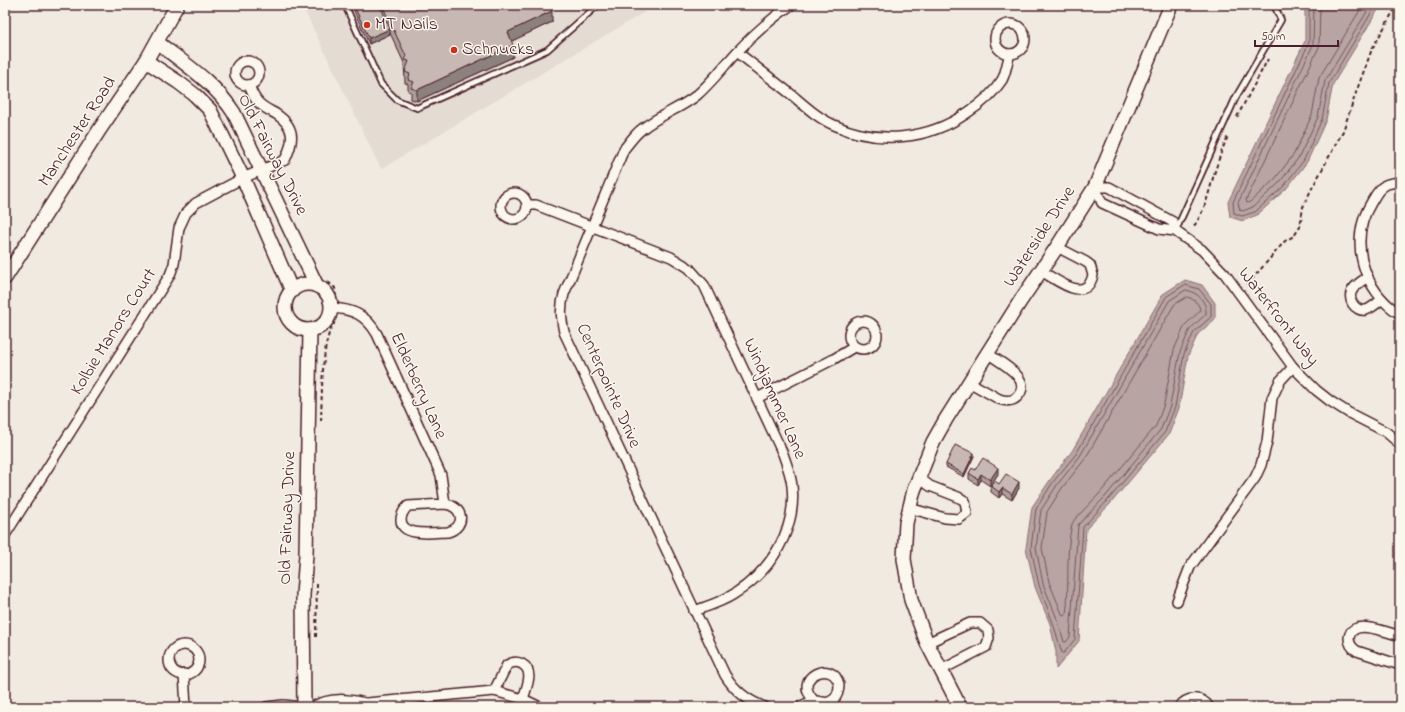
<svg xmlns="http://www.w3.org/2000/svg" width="1405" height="712" viewBox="0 0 1405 712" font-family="'Indie Flower',sans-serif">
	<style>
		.built { fill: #e4dbd2 }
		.water { fill: #b8a4a2; stroke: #8c6f72 }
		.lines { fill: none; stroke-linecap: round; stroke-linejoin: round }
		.shore { stroke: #76545b; stroke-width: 1 }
		.lane-casing { stroke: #4a1f2b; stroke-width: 8 }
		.street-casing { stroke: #4a1f2b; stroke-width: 12 }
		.secondary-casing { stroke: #4a1f2b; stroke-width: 16 }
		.path { stroke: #4a1f2b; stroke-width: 2; stroke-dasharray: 4 3; stroke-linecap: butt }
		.lane { stroke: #fbf7ec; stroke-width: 4.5 }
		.street { stroke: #fbf7ec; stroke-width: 9 }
		.secondary { stroke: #fbf7ec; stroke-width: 13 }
		.wall { fill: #ac9e9a; stroke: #4a1f2b }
		.shaded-wall { fill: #8c817d; stroke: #4a1f2b }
		.building { fill: #c8b8b3; stroke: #4a1f2b }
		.poi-dot { fill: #c8321e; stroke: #fbf7ec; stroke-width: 1.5 }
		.labels { text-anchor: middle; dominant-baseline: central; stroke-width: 3; stroke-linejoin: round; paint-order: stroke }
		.poi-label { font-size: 18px; fill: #4a1f2b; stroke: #fbf7ec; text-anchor: start }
		.street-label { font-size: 18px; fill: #4a1f2b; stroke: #fbf7ec }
	</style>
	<rect width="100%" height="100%" fill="#f0eae0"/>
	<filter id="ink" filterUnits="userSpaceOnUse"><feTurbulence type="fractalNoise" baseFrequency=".025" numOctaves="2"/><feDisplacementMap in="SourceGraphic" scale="8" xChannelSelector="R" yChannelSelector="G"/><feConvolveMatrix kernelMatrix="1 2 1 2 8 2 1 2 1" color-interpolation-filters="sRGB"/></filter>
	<g filter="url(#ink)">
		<!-- built -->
		<path class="built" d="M 302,5 L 650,5 L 643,13 L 381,169 Z"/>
		<!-- water -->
		<g class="water">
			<path d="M 1305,5 L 1381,5 L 1333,84 L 1326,120 L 1307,162 L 1286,189 L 1257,215 L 1243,221 L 1230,217 L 1228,202 L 1305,41 Z"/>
			<path d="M 1185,280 L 1202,285 L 1215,303 L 1215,319 L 1198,334 L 1188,356 L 1179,408 L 1169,434 L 1111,503 L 1086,529 L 1079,641 L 1056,669 L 1056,652 L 1050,624 L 1035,587 L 1026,548 L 1032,507 L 1050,480 L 1072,451 L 1163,294 Z"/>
		</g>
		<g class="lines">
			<!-- shore -->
			<g class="shore">
				<path d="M 1309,5 L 1309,43 L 1233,202 L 1234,213 L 1242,216 L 1255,212 L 1283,187 L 1304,160 L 1322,119 L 1329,83 L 1376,5"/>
				<path d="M 1314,5 L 1313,45 L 1238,203 L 1240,210 L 1243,211 L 1253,207 L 1279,183 L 1299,157 L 1318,117 L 1325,81 L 1371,5"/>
				<path d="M 1320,5 L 1319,47 L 1246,200 L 1247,203 L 1250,202 L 1275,179 L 1294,154 L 1312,115 L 1319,78 L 1363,5"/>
				<path d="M 1185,285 L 1199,289 L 1211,304 L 1211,317 L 1194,332 L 1184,354 L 1175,407 L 1165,432 L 1108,500 L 1083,527 L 1075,639 L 1064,653 L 1062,653 L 1053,623 L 1039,585 L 1031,548 L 1036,509 L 1053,482 L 1076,454 L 1166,297 Z"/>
				<path d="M 1186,290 C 1198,292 1207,302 1206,314 L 1190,329 L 1180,352 L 1170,406 L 1161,429 L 1105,497 L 1078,525 L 1070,637 L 1066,642 L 1064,642 L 1058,621 L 1043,584 L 1036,548 L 1041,510 L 1057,485 L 1080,456 L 1169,301 Z"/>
				<path d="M 1187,297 C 1193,298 1200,304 1200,311 L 1185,325 L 1174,350 L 1164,404 L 1156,426 L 1100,493 L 1075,519 L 1072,524 C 1065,554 1070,585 1066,615 L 1063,616 L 1049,582 L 1042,548 L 1047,512 L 1062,488 L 1085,459 L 1174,305 Z"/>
			</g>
			<!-- lane casing -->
			<g class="lane-casing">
				<g id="lane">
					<path d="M 345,5 L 381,84 L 397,100 L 417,108 L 547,50 L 598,5"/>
					<path d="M 1176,230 L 1236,97 L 1281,20 L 1274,5"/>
				</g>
			</g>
			<!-- street casing -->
			<g class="street-casing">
				<g id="street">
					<circle cx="1010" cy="39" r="15"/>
					<path d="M 737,52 C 755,66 774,81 792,95 C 805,106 818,118 834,125 C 878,145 928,140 967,113 C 981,104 993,94 1002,80 C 1006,73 1007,62 1010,54"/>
					<circle cx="247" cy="73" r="12"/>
					<path d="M 1399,182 C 1394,183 1387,183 1384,186 C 1378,189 1374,198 1371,203 C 1348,241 1363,291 1400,314"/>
					<circle cx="514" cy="206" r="13"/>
					<path d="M 527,205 L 536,205 L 671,257 L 689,268 L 704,285 L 783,454 C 787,465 791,475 792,486 C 797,530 770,572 734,594 C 722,602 708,606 694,611"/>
					<path d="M 1175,231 L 1173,222 L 1109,187 L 1095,187 L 1102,203 L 1159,229 L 1175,231 L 1202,250 L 1225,274 L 1293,367 L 1316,390 L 1330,401 L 1349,413 L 1386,432 L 1400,444"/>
					<path d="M 1041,271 C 1056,279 1086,305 1093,275 L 1090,265 L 1086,262 L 1057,247"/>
					<path d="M 1368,277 C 1363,280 1357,284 1353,289 C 1346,299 1355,312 1366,310 C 1372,308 1377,303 1382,299"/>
					<path d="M 331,308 C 353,309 366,315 377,334 L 441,475 L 445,504 L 408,506 C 404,510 401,514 401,520 C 402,538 436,532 448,532 C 467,526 463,506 445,504"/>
					<circle cx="863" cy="335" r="14"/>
					<path d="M 969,382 L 999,399 C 1005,401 1012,402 1017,397 C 1035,379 999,362 987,353"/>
					<path d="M 757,398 L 832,360 L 854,347"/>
					<path d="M 909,508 L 945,518 L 959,519 L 967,513 L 965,501 L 958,497 L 930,486 L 919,478"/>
					<path d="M 5,535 L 170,275 L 174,264 L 179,228 L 186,213 L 196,203 L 243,178 L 285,160 C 294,141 296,127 276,114 C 271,111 264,108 260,104 C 254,99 252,93 249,85"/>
					<path d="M 1177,601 L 1190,567 L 1255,478 L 1261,465 L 1267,442 L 1272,398 L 1280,381 L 1293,367"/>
					<path d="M 1400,636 C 1389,633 1351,617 1349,638 C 1349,644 1352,648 1357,651 L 1400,665"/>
					<path d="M 927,643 L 970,623 L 980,623 L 988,630 L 989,638 L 986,647 L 941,670"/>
					<circle cx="184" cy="660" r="15"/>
					<path d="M 184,674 L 186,707"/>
					<path d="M 494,691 L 507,665 C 512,662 517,661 522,664 C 535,671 526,688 523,699"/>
					<path d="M 314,706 C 331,697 347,699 365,703"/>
					<path d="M 266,707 L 283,705 L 303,707"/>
					<path d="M 354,707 L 367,703 L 494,691 L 523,699 L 540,707"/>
					<path d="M 765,707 C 747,701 735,691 725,675 L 564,332 C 561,318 560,308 564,294 L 624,149 C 630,142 635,134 642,129 C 659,115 680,109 697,95 C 711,83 723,67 736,53 C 752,36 772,18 791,5"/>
					<path d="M 799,707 C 804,705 809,702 814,701 C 821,700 826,706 834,699 C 838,695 839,689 839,685 C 834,657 789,678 815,701"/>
					<path d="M 1179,707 C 1187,697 1201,695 1209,707"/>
				</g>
			</g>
			<!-- secondary casing -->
			<g class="secondary-casing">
				<g id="secondary">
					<path d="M 157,42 C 185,64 215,83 234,113 L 317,286"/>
					<path d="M 146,61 L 178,82 L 195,95 L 210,110 L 243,178 L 292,291"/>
					<path d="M 5,278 L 100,129 L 146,61 L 177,5"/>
					<circle cx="308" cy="307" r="23"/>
					<path d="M 304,707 L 303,595 L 306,555 L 310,330"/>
					<path d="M 960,707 L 927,643 L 911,600 L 904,559 L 906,523 L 914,490 L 933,442 L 946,419 L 1021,300 L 1057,247 L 1095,187 L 1171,5"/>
				</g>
			</g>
			<!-- path -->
			<g class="path">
				<path d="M 1237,117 L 1268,59"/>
				<path d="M 1194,226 C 1207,208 1210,185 1217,165 C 1220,155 1224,145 1228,136"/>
				<path d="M 328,282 L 335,288 L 336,298"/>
				<path d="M 1247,285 L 1285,241 L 1294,236 L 1300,227 L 1303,207 L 1311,190 L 1343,131 L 1358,87 L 1372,49 L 1397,5"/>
				<path d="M 321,421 C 322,399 321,339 334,324 L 334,318"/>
				<path d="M 316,637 L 317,583"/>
			</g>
			<!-- lane -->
			<use href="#lane" class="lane"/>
			<!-- street -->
			<use href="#street" class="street"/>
			<!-- secondary -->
			<use href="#secondary" class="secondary"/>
		</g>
		<!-- wall -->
		<g class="wall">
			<path d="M 356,5 L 550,5 L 552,22 L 511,41 L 513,57 L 417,101 L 411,99 L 411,92 L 408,91 L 408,84 L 405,83 L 404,63 L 390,33 L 390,34 L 369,44 L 354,11 L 354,6 Z"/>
			<path d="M 974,456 L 964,477 L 946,467 L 946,464 Z"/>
			<path d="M 975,470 L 998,474 L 990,486 L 981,480 L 978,485 L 969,479 L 969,473 Z"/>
			<path d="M 999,484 L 1019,488 L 1012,500 L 1002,494 L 999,498 L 991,492 L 991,486 Z"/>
		</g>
		<!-- shaded-wall -->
		<g class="shaded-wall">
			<path d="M 552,11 L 552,22 L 508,43 L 508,32 Z"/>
			<path d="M 390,29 L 390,34 L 369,44 L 369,38 Z"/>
			<path d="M 513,45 L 513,57 L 417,101 L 417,90 Z"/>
			<path d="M 974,453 L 974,456 L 964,477 L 964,474 Z"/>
			<path d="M 998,468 L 998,474 L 990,486 L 990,480 Z"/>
			<path d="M 981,474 L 981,480 L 978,485 L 978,479 Z"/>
			<path d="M 1019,482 L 1019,488 L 1012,500 L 1012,494 Z"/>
			<path d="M 1002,488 L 1002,494 L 999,498 L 999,492 Z"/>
		</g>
		<!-- building -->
		<g class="building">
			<path d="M 356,5 L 380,5 L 390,29 L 369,38 L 354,6 Z"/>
			<path d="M 382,5 L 550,5 L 552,11 L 508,32 L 513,45 L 417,90 L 411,88 L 414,82 L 408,80 L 410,74 L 405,72 L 409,61 L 404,60 L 406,56 Z"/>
			<path d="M 955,445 L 974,453 L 964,474 L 946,464 Z"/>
			<path d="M 983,458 L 998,468 L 990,480 L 981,474 L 978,479 L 969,473 L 972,468 L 975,470 Z"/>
			<path d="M 1006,474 L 1019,482 L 1012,494 L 1002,488 L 999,492 L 991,486 L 995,481 L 999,484 Z"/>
		</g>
	</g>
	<!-- markers -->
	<g class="poi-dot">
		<circle cx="367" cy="25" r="4"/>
		<circle cx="454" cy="50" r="4"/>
	</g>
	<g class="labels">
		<!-- poi labels -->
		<g class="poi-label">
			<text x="375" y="25">MT Nails</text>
			<text x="462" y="50">Schnucks</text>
		</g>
		<!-- street labels -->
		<g class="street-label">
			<text transform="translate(78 132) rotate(-57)">Manchester Road</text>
			<text transform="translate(272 155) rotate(63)">Old Fairway Drive</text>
			<text transform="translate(1040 237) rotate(-57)">Waterside Drive</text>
			<text transform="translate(1278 317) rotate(52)">Waterfront Way</text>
			<text transform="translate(114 332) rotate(-58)">Kolbie Manors Court</text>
			<text transform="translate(418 386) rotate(66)">Elderberry Lane</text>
			<text transform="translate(608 386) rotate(66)">Centerpointe Drive</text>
			<text transform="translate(774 399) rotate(66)">Windjammer Lane</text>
			<text transform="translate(288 518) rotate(-88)">Old Fairway Drive</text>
		</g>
	</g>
	<!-- margin -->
	<rect width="1405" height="712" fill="none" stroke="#fbf7ec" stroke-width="20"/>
	<rect x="10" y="10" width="1385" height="692" fill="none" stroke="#4a1f2b" stroke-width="1.5" filter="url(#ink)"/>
	<!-- scale -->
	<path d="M1255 40v6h83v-6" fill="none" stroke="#4a1f2b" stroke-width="2"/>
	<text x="1261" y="40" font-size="12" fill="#4a1f2b" stroke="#fbf7ec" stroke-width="3" paint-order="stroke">50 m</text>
</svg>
